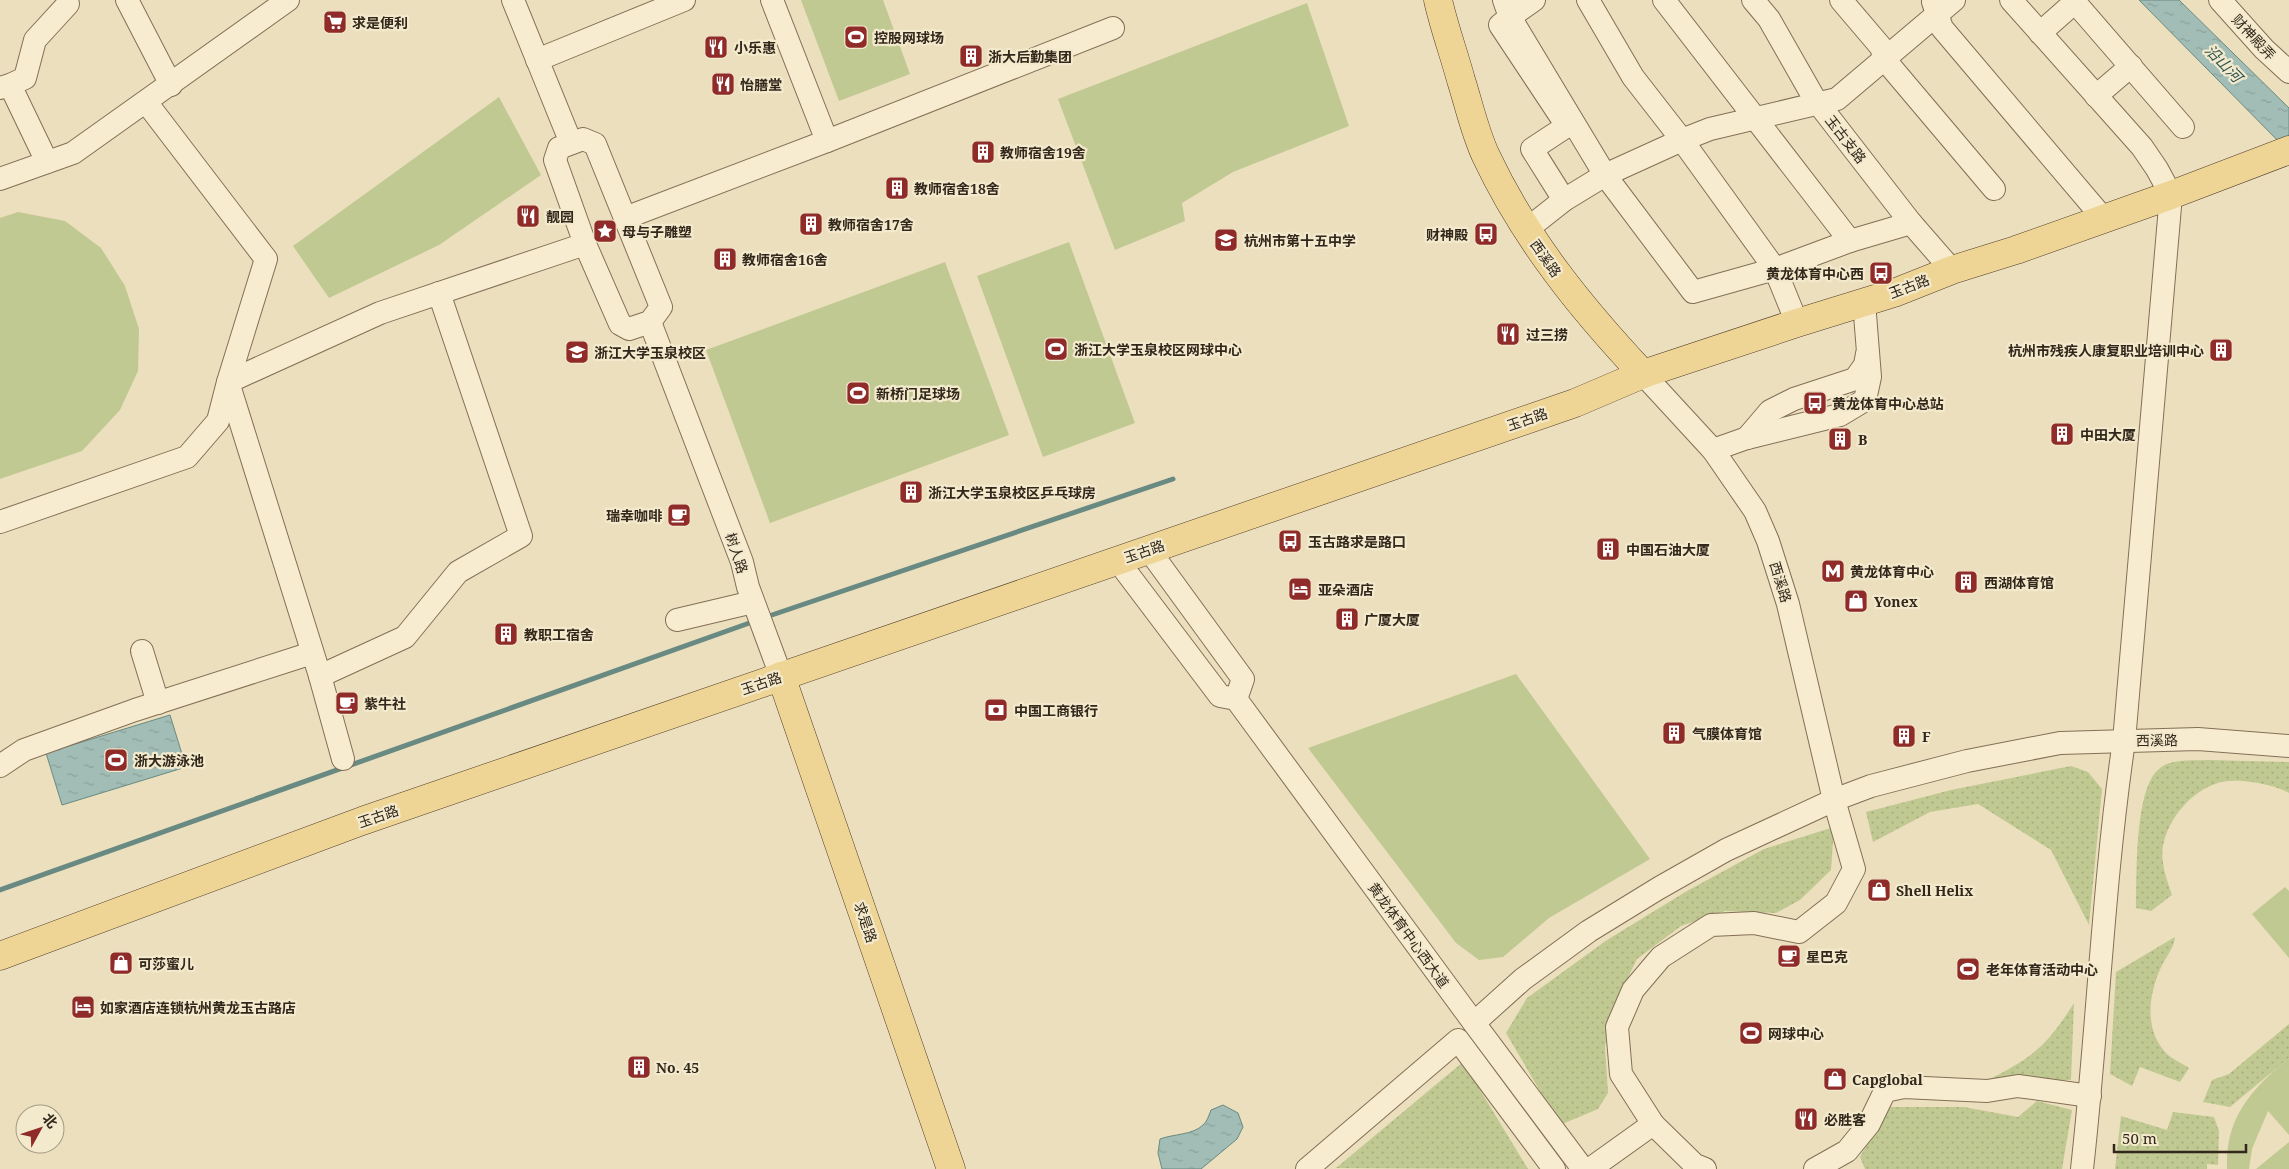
<svg xmlns="http://www.w3.org/2000/svg" width="2289" height="1169" viewBox="0 0 2289 1169" font-family="'Noto Serif','Noto Sans SC',serif">
	<style>
		.grass { fill: url(#grass-dots) }
		.park { fill: #c1c992 }
		.water { fill: url(#water-ripples); stroke: #698a82 }
		.lines { fill: none; stroke-linecap: round; stroke-linejoin: round }
		.stream { stroke: #698a82; stroke-width: 5 }
		.minor-casing { stroke: #836f57; stroke-width: 24 }
		.major-casing { stroke: #503e2c; stroke-width: 29 }
		.minor { stroke: #f7ecd0; stroke-width: 22 }
		.major { stroke: #efd595; stroke-width: 28 }
		.labels { text-anchor: middle; dominant-baseline: central; stroke-width: 4.5; stroke-linejoin: round; paint-order: stroke }
		.poi-label { font-size: 14px; font-weight: bold; fill: #32271b; stroke: #f3e9cc; text-anchor: start }
		.street-label { font-size: 14px; fill: #32271b; stroke: #f3e9cc }
		.water-label { font-size: 15px; font-style: italic; fill: #2b5250; stroke: #f3e9cc }
	</style>
	<defs>
		<pattern id="grass-dots" width="8" height="8" patternUnits="userSpaceOnUse" patternTransform="scale(1.25)"><rect width="8" height="8" fill="#c1c992"/><path d="M2 2h.1M6 6h.1" fill="none" stroke="#a6ad7d" stroke-width="1.8" stroke-linecap="round"/></pattern>
		<pattern id="water-ripples" width="26" height="14" patternUnits="userSpaceOnUse" patternTransform="scale(1.25)"><rect width="26" height="14" fill="#a1bdb5"/><path d="M2 4q2-2 4 0t4 0M15 11q2-2 4 0t4 0" fill="none" stroke="#8ba29b"/></pattern>
	</defs>
	<rect width="100%" height="100%" fill="#ecdfbd"/>
	<!-- grass -->
	<g class="grass">
		<path d="M 2208,760 L 2289,762 L 2289,793 C 2274,784 2235,777 2218,783 C 2191,791 2168,819 2163,846 C 2160,861 2167,881 2172,895 L 2151,911 L 2136,908 C 2137,877 2134,789 2159,769 C 2171,758 2192,761 2208,760 Z"/>
		<path d="M 2071,766 L 2088,772 L 2102,789 L 2089,925 L 2051,850 L 1978,804 L 1930,812 L 1873,842 L 1866,812 L 1951,790 Z"/>
		<path d="M 1834,827 L 1831,870 L 1800,900 L 1776,913 L 1725,911 L 1681,926 L 1637,959 L 1613,1008 L 1605,1047 L 1608,1093 L 1598,1109 L 1560,1125 L 1506,1033 L 1527,998 L 1607,940 L 1687,891 L 1764,849 Z"/>
		<path d="M 2175,937 C 2174,947 2167,956 2162,965 C 2149,993 2143,1028 2166,1053 C 2172,1059 2182,1063 2189,1068 L 2180,1082 L 2140,1067 L 2132,1086 L 2110,1074 L 2116,972 Z"/>
		<path d="M 2074,1003 L 2071,1080 L 1988,1080 C 2033,1057 2047,1046 2074,1003 Z"/>
		<path d="M 2289,1024 L 2289,1058 L 2230,1107 L 2203,1102 L 2212,1080 L 2229,1074 Z"/>
		<path d="M 1463,1062 L 1528,1169 L 1336,1168 Z"/>
		<path d="M 2037,1101 L 2072,1110 L 2062,1169 L 1865,1169 L 1860,1157 L 1888,1107 L 1964,1107 L 2018,1117 Z"/>
		<path d="M 2173,1112 L 2214,1117 L 2219,1131 L 2218,1165 L 2207,1164 L 2207,1169 L 2115,1169 L 2121,1116 L 2167,1130 Z"/>
	</g>
	<!-- park -->
	<g class="park">
		<path d="M 801,0 L 883,0 L 910,74 L 839,101 Z"/>
		<path d="M 1307,3 L 1349,126 L 1233,172 L 1182,203 L 1185,221 L 1115,250 L 1058,99 Z"/>
		<path d="M 499,97 L 541,175 L 439,245 L 329,298 L 293,246 Z"/>
		<path d="M 18,212 L 65,221 L 101,248 L 125,286 L 139,329 L 138,371 L 120,410 L 82,451 L 0,479 L 0,218 Z"/>
		<path d="M 1069,242 L 1135,423 L 1043,457 L 977,276 Z"/>
		<path d="M 945,262 L 1009,435 L 770,523 L 706,350 Z"/>
		<path d="M 1516,674 L 1650,859 L 1549,918 L 1503,957 L 1479,960 L 1456,943 L 1308,748 Z"/>
		<path d="M 2285,887 L 2289,891 L 2289,958 L 2252,914 Z"/>
		<path d="M 2289,1058 L 2289,1135 L 2268,1111 L 2252,1149 L 2249,1169 L 2227,1169 C 2225,1117 2252,1089 2289,1058 Z"/>
		<path d="M 2289,1142 L 2289,1169 L 2256,1169 Z"/>
	</g>
	<!-- water -->
	<g class="water">
		<path d="M 2139,0 L 2179,0 L 2289,108 L 2289,152 Z"/>
		<path d="M 170,715 L 186,767 L 62,805 L 46,753 Z"/>
		<path d="M 1223,1105 L 1238,1113 L 1243,1127 L 1237,1139 L 1201,1169 L 1162,1169 L 1158,1153 L 1160,1139 C 1173,1134 1193,1135 1203,1125 C 1207,1122 1209,1115 1211,1110 Z"/>
	</g>
	<g class="lines">
		<!-- stream -->
		<g class="stream">
			<path d="M 766,617 L 1173,479"/>
			<path d="M 0,890 L 755,621"/>
		</g>
		<!-- minor casing -->
		<g class="minor-casing">
			<g id="minor">
				<path d="M 127,0 L 171,85"/>
				<path d="M 513,0 L 571,143"/>
				<path d="M 1504,0 L 1510,17 L 1534,0"/>
				<path d="M 1588,0 L 1633,77 L 1682,140 L 1775,269 L 1797,323"/>
				<path d="M 1664,0 L 1850,241"/>
				<path d="M 1753,0 L 1769,19 L 1814,98 L 1911,223 L 1952,270"/>
				<path d="M 1841,0 L 1881,47 L 1885,60 L 1994,189"/>
				<path d="M 2011,0 L 2142,147 L 2157,169 L 2171,195 L 2124,741 C 2103,883 2098,1027 2082,1169"/>
				<path d="M 2073,0 L 2183,127"/>
				<path d="M 2220,0 L 2264,49 L 2289,72"/>
				<path d="M 1933,2 L 1942,28 L 2103,218"/>
				<path d="M 2040,33 L 2075,2"/>
				<path d="M 537,60 L 684,0"/>
				<path d="M 10,85 L 25,78 L 35,40 L 68,4"/>
				<path d="M 0,88 L 10,85 L 47,162"/>
				<path d="M 2096,96 L 2131,66"/>
				<path d="M 146,102 L 266,259 L 228,382 L 320,676 L 343,759"/>
				<path d="M 583,139 L 595,144 L 661,307 L 650,322 L 629,329 L 620,324 L 585,244 L 555,160 L 559,148 Z"/>
				<path d="M 827,141 L 1113,28"/>
				<path d="M 0,179 L 73,153 L 288,0"/>
				<path d="M 1564,200 L 1532,149 L 1567,126 L 1500,25 L 1510,17 L 1605,175 L 1693,292 L 1775,269 L 1850,241 L 1911,223"/>
				<path d="M 625,218 L 827,141 L 772,0"/>
				<path d="M 1526,230 L 1564,200 L 1605,175 L 1682,140 L 1710,129 L 1837,99 L 1954,0"/>
				<path d="M 650,322 L 742,562 L 748,587 L 781,676"/>
				<path d="M 1643,374 L 1713,450 L 1755,511 L 1768,541 L 1788,604 L 1834,800 L 1871,786 L 1967,761 L 2060,743 L 2198,739 L 2289,746"/>
				<path d="M 1747,438 L 1770,411 L 1794,399 L 1855,379 L 1865,365 L 1867,354"/>
				<path d="M 1713,450 L 1747,438 L 1840,415 L 1865,400 L 1870,377 L 1864,302"/>
				<path d="M 0,522 L 187,457 L 218,421 L 228,382 L 380,313 L 585,244"/>
				<path d="M 1149,550 L 1243,679 L 1236,699"/>
				<path d="M 1118,561 L 1220,696 L 1236,699 L 1474,1023 L 1583,1169"/>
				<path d="M 677,620 L 753,602"/>
				<path d="M 142,651 L 158,703"/>
				<path d="M 320,676 L 405,637 L 458,572 L 521,536 L 439,293"/>
				<path d="M 0,766 L 24,750 L 135,710 L 312,653"/>
				<path d="M 1474,1023 L 1523,979 L 1589,931 L 1659,888 L 1726,850 L 1834,800 L 1854,869 L 1836,903 L 1799,932 L 1754,923 L 1711,925 L 1661,957 L 1633,990 L 1617,1027 L 1621,1074 L 1653,1124"/>
				<path d="M 1307,1169 L 1458,1040 L 1554,1169"/>
				<path d="M 1590,1169 L 1653,1124 L 1695,1165 L 1705,1169"/>
				<path d="M 1815,1169 L 1847,1151 L 1869,1124 L 1885,1091 L 1904,1087 L 1987,1091 L 2018,1086 L 2090,1096"/>
			</g>
		</g>
		<!-- major casing -->
		<g class="major-casing">
			<g id="major">
				<path d="M 1438,0 C 1444,27 1454,54 1461,80 C 1469,105 1475,133 1486,156 C 1525,239 1581,308 1643,374"/>
				<path d="M 781,676 L 951,1169"/>
				<path d="M 0,956 L 362,821 L 1575,403 L 1643,374 L 1797,323 L 1894,293 L 1952,270 L 2016,250 L 2171,195 L 2289,150"/>
			</g>
		</g>
		<!-- minor -->
		<use href="#minor" class="minor"/>
		<!-- major -->
		<use href="#major" class="major"/>
	</g>
	<!-- icons -->
	<defs>
		<g id="supermarket-square" transform="scale(1.25)"><rect x="-9" y="-9" width="18" height="18" rx="4" fill="#8f2b29" stroke="#f3e9cc"/><path d="M-6-5.5h2.5l.6 2H6L4.5 2H-2.5L-4.4-4H-6ZM-1.5 3.2a1.3 1.3 0 1 0 .1 0ZM3 3.2a1.3 1.3 0 1 0 .1 0Z" fill="#fff"/></g>
		<g id="stadium-square" transform="scale(1.25)"><rect x="-9" y="-9" width="18" height="18" rx="4" fill="#8f2b29" stroke="#f3e9cc"/><path d="M0-5a6.5 5 0 1 0 0 10a6.5 5 0 1 0 0-10ZM-3.5-1.8h7v3.6h-7Z" fill="#fff"/></g>
		<g id="restaurant-square" transform="scale(1.25)"><rect x="-9" y="-9" width="18" height="18" rx="4" fill="#8f2b29" stroke="#f3e9cc"/><path d="M-5-6h1v4h1v-4h1v4h1v-4h1v5L-1.5 .5V6h-2V.5L-5-1ZM5-6V6H3V1.5H1.5Q1.5-4 5-6Z" fill="#fff"/></g>
		<g id="building-square" transform="scale(1.25)"><rect x="-9" y="-9" width="18" height="18" rx="4" fill="#8f2b29" stroke="#f3e9cc"/><path d="M-4-6H4V6H1V3H-1V6H-4ZM-2.5-4.3h1.7v1.8h-1.7ZM.8-4.3h1.7v1.8H.8ZM-2.5-1h1.7V.8h-1.7ZM.8-1h1.7V.8H.8Z" fill="#fff"/></g>
		<g id="sight-square" transform="scale(1.25)"><rect x="-9" y="-9" width="18" height="18" rx="4" fill="#8f2b29" stroke="#f3e9cc"/><path d="M0-6L1.8-2.2L6-1.7L2.9 1.2L3.7 5.4L0 3.3L-3.7 5.4L-2.9 1.2L-6-1.7L-1.8-2.2Z" fill="#fff"/></g>
		<g id="bus-square" transform="scale(1.25)"><rect x="-9" y="-9" width="18" height="18" rx="4" fill="#8f2b29" stroke="#f3e9cc"/><path d="M-5-6H5V4H4V6H2V4H-2V6H-4V4H-5ZM-3.5-4V0h7V-4ZM-3.5 1.2v1.5H-2V1.2ZM2 1.2v1.5H3.5V1.2Z" fill="#fff"/></g>
		<g id="school-square" transform="scale(1.25)"><rect x="-9" y="-9" width="18" height="18" rx="4" fill="#8f2b29" stroke="#f3e9cc"/><path d="M0-5L7-2L0 1L-7-2ZM-4 1L0 2.5L4 1V4Q0 6-4 4Z" fill="#fff"/></g>
		<g id="university-square" transform="scale(1.25)"><rect x="-9" y="-9" width="18" height="18" rx="4" fill="#8f2b29" stroke="#f3e9cc"/><path d="M0-5L7-2L0 1L-7-2ZM-4 1L0 2.5L4 1V4Q0 6-4 4Z" fill="#fff"/></g>
		<g id="cafe-square" transform="scale(1.25)"><rect x="-9" y="-9" width="18" height="18" rx="4" fill="#8f2b29" stroke="#f3e9cc"/><path d="M-5.5-4.5H6V0H3Q3 3.5 0 3.5H-2.5Q-5.5 3.5-5.5 0ZM3-3.2v2h1.7v-2ZM-6 4.5H4V6H-6Z" fill="#fff"/></g>
		<g id="metro-square" transform="scale(1.25)"><rect x="-9" y="-9" width="18" height="18" rx="4" fill="#8f2b29" stroke="#f3e9cc"/><path d="M-5.5 5V-5H-3L0 0L3-5H5.5V5H3V-.5L0 4L-3-.5V5Z" fill="#fff"/></g>
		<g id="hotel-square" transform="scale(1.25)"><rect x="-9" y="-9" width="18" height="18" rx="4" fill="#8f2b29" stroke="#f3e9cc"/><path d="M-6-4.5h1.5V1H6V5H4.5V3h-9V5H-6ZM-4 0a1.8 1.8 0 1 1 3.6 0ZM.5 0V-2.5h3Q6-2.5 6 0Z" fill="#fff"/></g>
		<g id="shop-square" transform="scale(1.25)"><rect x="-9" y="-9" width="18" height="18" rx="4" fill="#8f2b29" stroke="#f3e9cc"/><path d="M-5-2.5h2.3a2.7 3.5 0 0 1 5.4 0H5L5.5 6h-11ZM-1.5-2.5h3a1.5 2.3 0 0 0-3 0Z" fill="#fff"/></g>
		<g id="bank-square" transform="scale(1.25)"><rect x="-9" y="-9" width="18" height="18" rx="4" fill="#8f2b29" stroke="#f3e9cc"/><path d="M-6-4H6V4H-6ZM0-2.3a2.3 2.3 0 1 0 0 4.6a2.3 2.3 0 1 0 0-4.6Z" fill="#fff"/></g>
	</defs>
	<g fill-rule="evenodd">
		<use href="#supermarket-square" x="335" y="22"/>
		<use href="#stadium-square" x="856" y="37"/>
		<use href="#restaurant-square" x="716" y="47"/>
		<use href="#building-square" x="971" y="56"/>
		<use href="#restaurant-square" x="723" y="84"/>
		<use href="#building-square" x="983" y="152"/>
		<use href="#building-square" x="897" y="188"/>
		<use href="#restaurant-square" x="528" y="216"/>
		<use href="#building-square" x="811" y="224"/>
		<use href="#sight-square" x="605" y="231"/>
		<use href="#bus-square" x="1486" y="234"/>
		<use href="#school-square" x="1226" y="240"/>
		<use href="#building-square" x="725" y="259"/>
		<use href="#bus-square" x="1881" y="273"/>
		<use href="#restaurant-square" x="1508" y="334"/>
		<use href="#stadium-square" x="1056" y="349"/>
		<use href="#building-square" x="2221" y="350"/>
		<use href="#university-square" x="577" y="352"/>
		<use href="#stadium-square" x="858" y="393"/>
		<use href="#bus-square" x="1815" y="403"/>
		<use href="#building-square" x="2062" y="434"/>
		<use href="#building-square" x="1840" y="439"/>
		<use href="#building-square" x="911" y="492"/>
		<use href="#cafe-square" x="679" y="515"/>
		<use href="#bus-square" x="1290" y="541"/>
		<use href="#building-square" x="1608" y="549"/>
		<use href="#metro-square" x="1833" y="571"/>
		<use href="#building-square" x="1966" y="582"/>
		<use href="#hotel-square" x="1300" y="589"/>
		<use href="#shop-square" x="1856" y="601"/>
		<use href="#building-square" x="1347" y="619"/>
		<use href="#building-square" x="506" y="634"/>
		<use href="#cafe-square" x="347" y="703"/>
		<use href="#bank-square" x="996" y="710"/>
		<use href="#building-square" x="1674" y="733"/>
		<use href="#building-square" x="1904" y="736"/>
		<use href="#stadium-square" x="116" y="760"/>
		<use href="#shop-square" x="1879" y="890"/>
		<use href="#cafe-square" x="1789" y="956"/>
		<use href="#shop-square" x="121" y="963"/>
		<use href="#stadium-square" x="1968" y="969"/>
		<use href="#hotel-square" x="83" y="1007"/>
		<use href="#stadium-square" x="1751" y="1033"/>
		<use href="#building-square" x="639" y="1067"/>
		<use href="#shop-square" x="1835" y="1079"/>
		<use href="#restaurant-square" x="1806" y="1119"/>
	</g>
	<g class="labels">
		<!-- poi labels -->
		<g class="poi-label">
			<text x="352" y="22">求是便利</text>
			<text x="874" y="37">控股网球场</text>
			<text x="734" y="47">小乐惠</text>
			<text x="988" y="56">浙大后勤集团</text>
			<text x="740" y="84">怡膳堂</text>
			<text x="1000" y="152">教师宿舍19舍</text>
			<text x="914" y="188">教师宿舍18舍</text>
			<text x="546" y="216">靓园</text>
			<text x="828" y="224">教师宿舍17舍</text>
			<text x="622" y="231">母与子雕塑</text>
			<text x="1468" y="234" text-anchor="end">财神殿</text>
			<text x="1244" y="240">杭州市第十五中学</text>
			<text x="742" y="259">教师宿舍16舍</text>
			<text x="1864" y="273" text-anchor="end">黄龙体育中心西</text>
			<text x="1526" y="334">过三捞</text>
			<text x="1074" y="349">浙江大学玉泉校区网球中心</text>
			<text x="2204" y="350" text-anchor="end">杭州市残疾人康复职业培训中心</text>
			<text x="594" y="352">浙江大学玉泉校区</text>
			<text x="876" y="393">新桥门足球场</text>
			<text x="1832" y="403">黄龙体育中心总站</text>
			<text x="2080" y="434">中田大厦</text>
			<text x="1858" y="439">B</text>
			<text x="928" y="492">浙江大学玉泉校区乒乓球房</text>
			<text x="662" y="515" text-anchor="end">瑞幸咖啡</text>
			<text x="1308" y="541">玉古路求是路口</text>
			<text x="1626" y="549">中国石油大厦</text>
			<text x="1850" y="571">黄龙体育中心</text>
			<text x="1984" y="582">西湖体育馆</text>
			<text x="1318" y="589">亚朵酒店</text>
			<text x="1874" y="601">Yonex</text>
			<text x="1364" y="619">广厦大厦</text>
			<text x="524" y="634">教职工宿舍</text>
			<text x="364" y="703">紫牛社</text>
			<text x="1014" y="710">中国工商银行</text>
			<text x="1692" y="733">气膜体育馆</text>
			<text x="1922" y="736">F</text>
			<text x="134" y="760">浙大游泳池</text>
			<text x="1896" y="890">Shell Helix</text>
			<text x="1806" y="956">星巴克</text>
			<text x="138" y="963">可莎蜜儿</text>
			<text x="1986" y="969">老年体育活动中心</text>
			<text x="100" y="1007">如家酒店连锁杭州黄龙玉古路店</text>
			<text x="1768" y="1033">网球中心</text>
			<text x="656" y="1067">No. 45</text>
			<text x="1852" y="1079">Capglobal</text>
			<text x="1824" y="1119">必胜客</text>
		</g>
		<!-- street labels -->
		<g class="street-label">
			<text transform="translate(2254 37) rotate(47)">财神殿弄</text>
			<text transform="translate(1846 139) rotate(52)">玉古支路</text>
			<text transform="translate(1546 258) rotate(55)">西溪路</text>
			<text transform="translate(1909 286) rotate(-21)">玉古路</text>
			<text transform="translate(1527 419) rotate(-19)">玉古路</text>
			<text transform="translate(1144 551) rotate(-19)">玉古路</text>
			<text transform="translate(737 553) rotate(72)">树人路</text>
			<text transform="translate(1781 582) rotate(73)">西溪路</text>
			<text transform="translate(761 683) rotate(-19)">玉古路</text>
			<text transform="translate(2157 740) rotate(-1)">西溪路</text>
			<text transform="translate(378 816) rotate(-19)">玉古路</text>
			<text transform="translate(866 922) rotate(71)">求是路</text>
			<text transform="translate(1409 935) rotate(54)">黄龙体育中心西大道</text>
		</g>
		<!-- water labels -->
		<g class="water-label">
			<text transform="translate(2224 63) rotate(46)">沿山河</text>
		</g>
	</g>
	<!-- north arrow -->
	<g transform="translate(40 1129) rotate(50)"><circle r="24" fill="#f3e9cc" stroke="#a69b85"/>
	<path d="M0-4L9 19L0 12L-9 19Z" fill="#8f2b29"/>
	<text y="-8" font-size="14" font-weight="bold" text-anchor="middle" fill="#32271b">北</text>
	</g>
	<!-- scale -->
	<path d="M2114 1144v8h132v-8" fill="none" stroke="#32271b" stroke-width="2.5"/>
	<text x="2122" y="1144" font-size="15" fill="#32271b" stroke="#f3e9cc" stroke-width="4" paint-order="stroke">50 m</text>
</svg>
